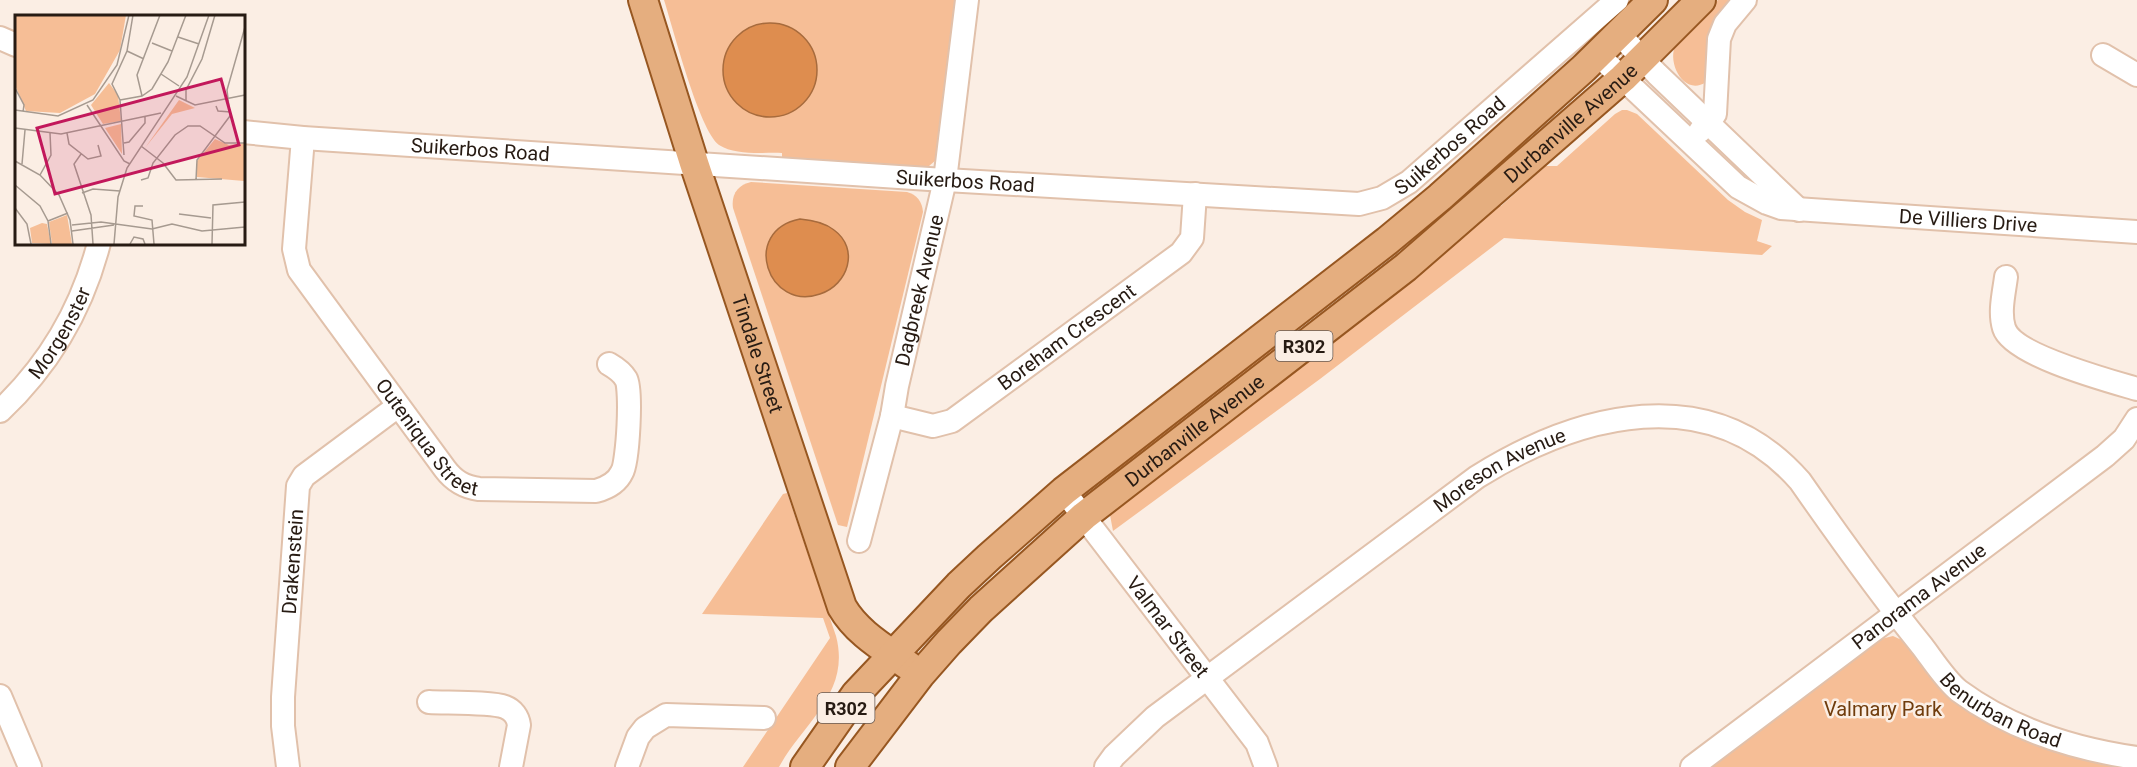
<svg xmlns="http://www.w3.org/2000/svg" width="2137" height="767" viewBox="0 0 2137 767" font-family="Roboto,sans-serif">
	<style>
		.green { fill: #f6be96 }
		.water { fill: #de8d4f; stroke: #a76b3d; stroke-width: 1.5 }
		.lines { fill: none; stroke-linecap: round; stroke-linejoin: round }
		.minor-casing { stroke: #e1c1ab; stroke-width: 26 }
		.major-casing { stroke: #975721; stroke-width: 32 }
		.minor { stroke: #fff; stroke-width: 22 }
		.major { stroke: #e5ae7f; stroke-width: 28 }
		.labels { text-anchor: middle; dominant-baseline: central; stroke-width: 5; stroke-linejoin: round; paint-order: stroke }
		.shield { fill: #fbeee4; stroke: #675a52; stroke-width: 1.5 }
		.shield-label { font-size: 18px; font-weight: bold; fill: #271b13 }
		.street-label { font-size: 20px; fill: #271b13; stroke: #fbeee4 }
		.park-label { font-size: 20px; fill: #703c0c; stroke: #fbeee4 }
		.inset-road { fill: none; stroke: #a69a90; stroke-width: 1.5 }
		.view { fill: #c2185b; fill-opacity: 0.15; stroke: #c2185b; stroke-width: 3 }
		.inset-edge { fill: none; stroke: #271b13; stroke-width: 3 }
	</style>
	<rect width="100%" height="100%" fill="#fbeee4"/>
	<!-- green -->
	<g class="green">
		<path d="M 664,0 L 957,0 L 936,160 L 929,166 L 915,167 L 782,159 L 782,153 C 764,152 736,156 719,145 C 699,130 673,28 664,0 Z"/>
		<path d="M 1718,0 L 1734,0 L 1706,82 C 1684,97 1666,62 1676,44 C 1685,27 1704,13 1718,0 Z"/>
		<path d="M 1622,110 L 1627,110 L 1637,114 L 1728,200 L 1745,212 L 1762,220 L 1757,241 L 1772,246 L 1762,255 L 1504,238 L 1320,379 L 1113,531 L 1110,515 L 1113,508 L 1494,206 L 1501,206 L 1546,166 L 1557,166 L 1615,114 Z"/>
		<path d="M 751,182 L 907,192 C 917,195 922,201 923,212 L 847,527 L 838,525 L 733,208 C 731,194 738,185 751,182 Z"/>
		<path d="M 1294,329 L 1299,337 L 1110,481 L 1107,476 L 1116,466 Z"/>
		<path d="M 787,493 L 836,636 C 851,693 804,722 779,767 L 743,767 L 830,638 L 823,618 L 702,614 L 783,494 Z"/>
		<path d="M 1893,636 L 1906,642 L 1952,698 L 2137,767 L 1709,767 L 1881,639 Z"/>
	</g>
	<!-- water -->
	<g class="water">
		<circle cx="770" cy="70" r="47"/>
		<path d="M 800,219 C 812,220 824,222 834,230 C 860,249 848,285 820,294 C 768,312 740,231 800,219 Z"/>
	</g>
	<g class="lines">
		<!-- minor casing -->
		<g class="minor-casing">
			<g id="minor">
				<path d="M 1619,34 L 1657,74 L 1799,210"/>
				<path d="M 0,38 L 16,45"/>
				<path id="s1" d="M 1598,55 L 1738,187 L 1767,203 L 1781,208 L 2137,232"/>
				<path d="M 2103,55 L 2137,75"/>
				<path d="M 1700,131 L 1715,114 L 1719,39 L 1725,24 L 1745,0"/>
				<path id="s2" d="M 243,132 L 303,138 L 929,179 L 1359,204 L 1382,198 L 1409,182 L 1617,0"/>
				<path id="s3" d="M 303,138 L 294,249 L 299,270 L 445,469 C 454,481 464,487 479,489 L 596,491 C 607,488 617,483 622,472 C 628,462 632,389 626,379 C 622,372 616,368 609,364"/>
				<path d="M 2006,277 C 2004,293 1999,312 2004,328 C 2012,355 2110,381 2137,389"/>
				<path id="s4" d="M 0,411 C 49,365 82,309 99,243"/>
				<path id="s5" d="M 892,416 L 933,426 L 952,421 L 1181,253 L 1192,238 L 1195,194"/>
				<path id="s6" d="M 1064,491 L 1257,743 L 1266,767"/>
				<path id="s7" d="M 859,541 L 892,416 L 897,386 L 945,180 L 967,0"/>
				<path d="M 0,696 L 30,767"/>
				<path d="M 429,702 C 446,703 492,702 505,707 C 513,710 518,717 519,725 L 511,767"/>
				<path id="s8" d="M 288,767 L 283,726 L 283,697 L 298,486 L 304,476 L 398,406"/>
				<path d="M 627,767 L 638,737 L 645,728 L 666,715 L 764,718"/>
				<path id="s9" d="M 1106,767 L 1114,756 L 1155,717 L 1477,477 C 1578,414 1710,378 1800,481 C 1839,537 1879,593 1922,646 C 1932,659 1946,681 1959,691 C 2012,730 2074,749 2137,758"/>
				<path id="s10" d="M 1692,767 L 2105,456 L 2124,439 L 2137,419"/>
			</g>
		</g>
		<!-- major casing -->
		<g class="major-casing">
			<g id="major">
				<path id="s11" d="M 643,0 L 694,163 L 842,607 C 857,633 884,648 909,666"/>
				<path d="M 805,767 L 856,694 L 959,585 L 989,557 L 1064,491 L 1387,241 L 1440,197 L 1584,68 L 1653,0"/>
				<path id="s12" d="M 850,767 L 920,675 L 949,642 L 981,609 L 1084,516 L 1406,267 L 1623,78 L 1701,0"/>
			</g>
		</g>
		<!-- minor -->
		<use href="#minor" class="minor"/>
		<!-- major -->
		<use href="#major" class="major"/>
	</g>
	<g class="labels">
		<!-- shield labels -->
		<g class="shield">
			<rect x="1275.5" y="331" width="57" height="30" rx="4.5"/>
			<rect x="817.5" y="693" width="57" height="30" rx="4.5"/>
		</g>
		<g class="shield-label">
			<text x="1304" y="346">R302</text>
			<text x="846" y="708">R302</text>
		</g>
		<!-- street labels -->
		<g class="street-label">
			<text stroke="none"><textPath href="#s12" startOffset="970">Durbanville Avenue</textPath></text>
			<text stroke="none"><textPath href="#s2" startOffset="1228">Suikerbos Road</textPath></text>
			<text stroke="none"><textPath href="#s2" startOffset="238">Suikerbos Road</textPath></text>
			<text stroke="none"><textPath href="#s2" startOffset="724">Suikerbos Road</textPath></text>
			<text stroke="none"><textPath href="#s1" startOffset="428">De Villiers Drive</textPath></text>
			<text stroke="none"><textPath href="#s7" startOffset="258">Dagbreek Avenue</textPath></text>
			<text stroke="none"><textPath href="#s4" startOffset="99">Morgenster</textPath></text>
			<text stroke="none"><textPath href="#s5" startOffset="204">Boreham Crescent</textPath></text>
			<text stroke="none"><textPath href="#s11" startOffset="372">Tindale Street</textPath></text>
			<text stroke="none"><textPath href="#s12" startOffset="484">Durbanville Avenue</textPath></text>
			<text stroke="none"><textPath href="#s3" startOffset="345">Outeniqua Street</textPath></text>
			<text stroke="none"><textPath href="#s9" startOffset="495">Moreson Avenue</textPath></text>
			<text stroke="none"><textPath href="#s8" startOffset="206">Drakenstein</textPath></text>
			<text stroke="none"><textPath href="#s10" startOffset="284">Panorama Avenue</textPath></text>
			<text stroke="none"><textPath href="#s6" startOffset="171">Valmar Street</textPath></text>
			<text stroke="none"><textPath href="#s9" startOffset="1136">Benurban Road</textPath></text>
		</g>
		<!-- park labels -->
		<g class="park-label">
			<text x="1883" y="709">Valmary Park</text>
		</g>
	</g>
	<!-- overview -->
	<g transform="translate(15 15)">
		<rect width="230" height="230" fill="#fbeee4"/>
		<path d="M 0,0 L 111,0 L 105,35 L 80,79 L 45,98 L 11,96 L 0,70 ZM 94,68 L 103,80 L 106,106 L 88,109 L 76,90 ZM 164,85 L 180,93 L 157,99 L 130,133 ZM 106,109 L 107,139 L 90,113 ZM 200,124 L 214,130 L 229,128 L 229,166 L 182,162 L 182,146 ZM 52,200 L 57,229 L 37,229 L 34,207 ZM 27,208 L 32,209 L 36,229 L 17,228 L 15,213 Z" fill="#f6be96"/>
		<path class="inset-road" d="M 163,22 L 184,29M 137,28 L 157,36M 112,36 L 129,44M 146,59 L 164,71M 0,73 L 9,90 L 8,97M 127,81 L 122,60 L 145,0M 161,81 L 180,90 L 230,80M 105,85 L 127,81 L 137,74 L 153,47 L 171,0M 171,86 L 171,75 L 187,44 L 200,0M 72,90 L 109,146 L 115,149M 201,91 L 203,96 L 216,97M 0,95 L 43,101 L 78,85 L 102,50 L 114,0M 0,113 L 46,119 L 146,98M 52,118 L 54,129 L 73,144 L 86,141 L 83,130M 109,128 L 114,127 L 130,108 L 130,102M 126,131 L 148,148 L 161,165 L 207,164M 66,139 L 59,149 L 76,200 L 78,229M 109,140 L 105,85 L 97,69 L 112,36 L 118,0M 0,146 L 25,160 L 44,180 L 55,205 L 58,229M 7,149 L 10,115M 25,160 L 36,140 L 35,118M 126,165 L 133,163 L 138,148 L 160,120 L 173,111 L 185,111 L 210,128 L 230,128M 181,165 L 182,145 L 215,101 L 212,75 L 230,12M 0,170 L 25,191 L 33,206 L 36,229M 67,178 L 78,174 L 105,176M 128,191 L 120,191 L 119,201 L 137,205 L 139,229M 0,193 L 12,209 L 16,229M 164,199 L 196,203M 33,206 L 53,198M 57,210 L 86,207 L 137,214 L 157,209 L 187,216 L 230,212M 57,216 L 99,210M 99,229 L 103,182 L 112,153 L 172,62 L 194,0M 115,229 L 119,222 L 128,224 L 130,229M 197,229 L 198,190 L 230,187"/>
		<path class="view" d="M 206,64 L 224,130 L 40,179 L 22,113 Z"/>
		<rect width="230" height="230" class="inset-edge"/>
	</g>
</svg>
